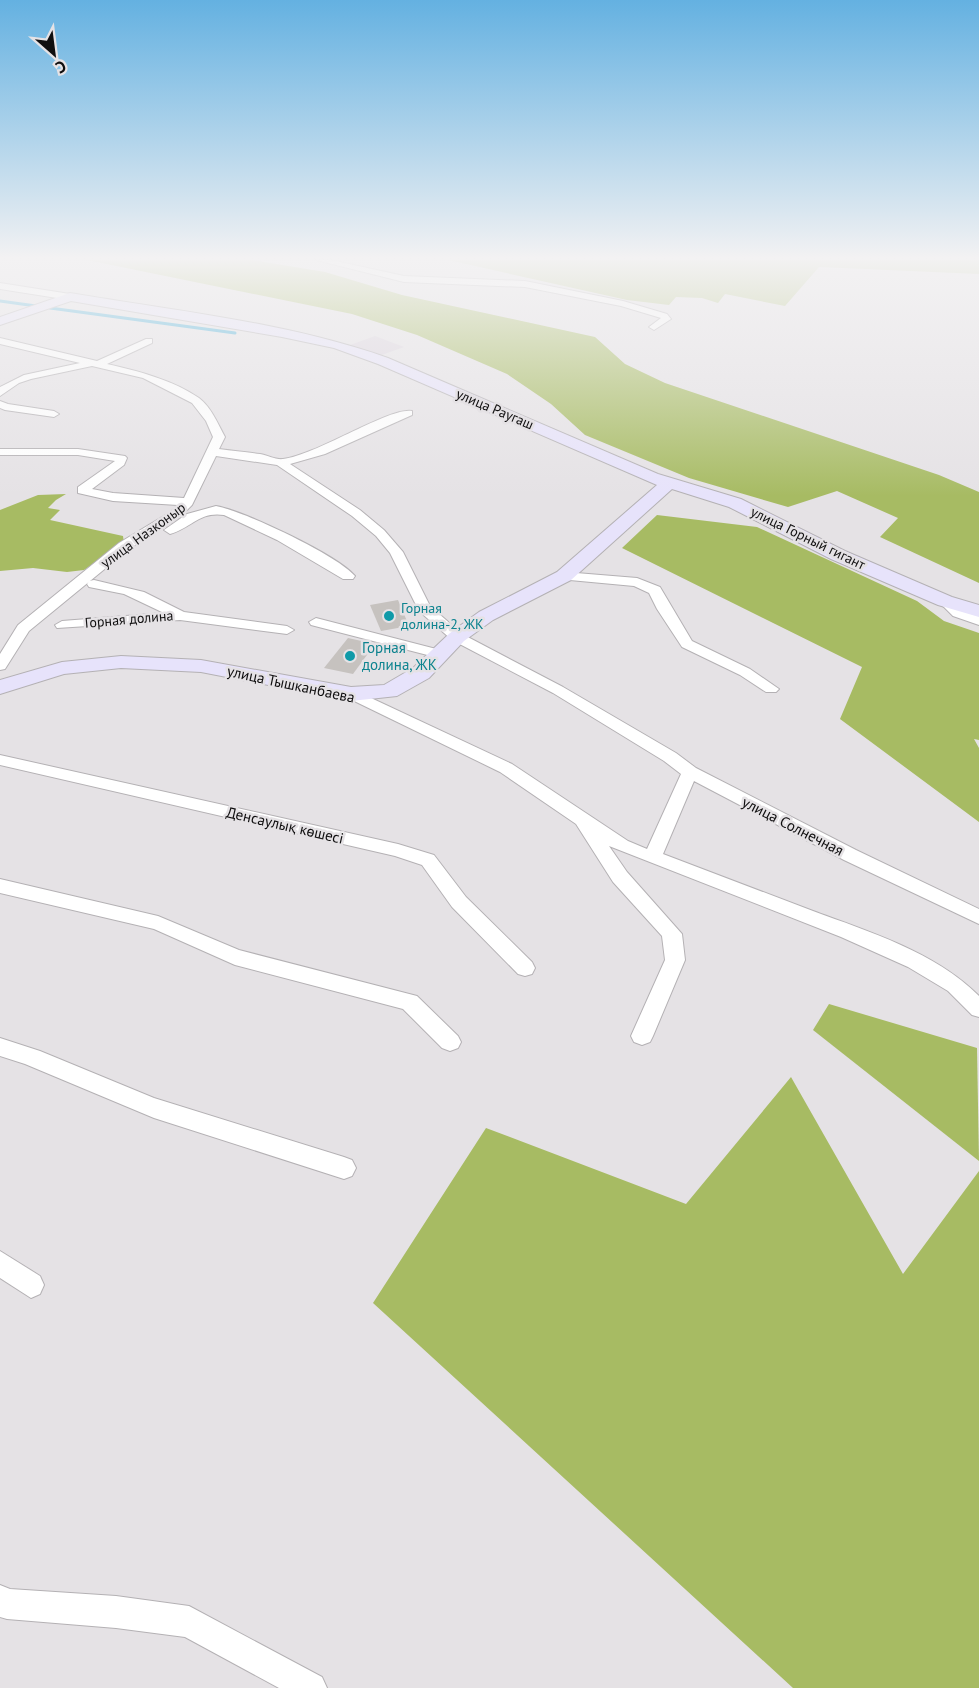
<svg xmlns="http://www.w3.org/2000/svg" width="979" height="1688" viewBox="0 0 979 1688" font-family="'PT Sans',sans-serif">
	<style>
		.built { fill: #dbd3dd }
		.green { fill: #afc078 }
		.forest { fill: #a7bb63 }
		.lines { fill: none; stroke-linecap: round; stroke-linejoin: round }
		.stream { stroke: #3eacd7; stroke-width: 3 }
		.building { fill: #c6c2bf }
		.street-casing { stroke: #b4b1b4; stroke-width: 2 }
		.secondary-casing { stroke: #b4b1b4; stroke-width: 2 }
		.street { fill: #fff; fill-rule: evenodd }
		.secondary { fill: #e7e3fb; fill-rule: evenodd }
		.culture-dot { fill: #0f9aa8; stroke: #e5e2e5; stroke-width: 2 }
		.labels { text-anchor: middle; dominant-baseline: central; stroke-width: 5; stroke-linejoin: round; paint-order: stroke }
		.far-street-label { font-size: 14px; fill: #0f0e0f; stroke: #e5e2e5 }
		.far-culture-label { font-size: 14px; fill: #0d838f; stroke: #e5e2e5; text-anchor: start }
		.culture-label { font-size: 15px; fill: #0d838f; stroke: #e5e2e5; text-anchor: start }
		.street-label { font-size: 15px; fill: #0f0e0f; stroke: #e5e2e5 }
	</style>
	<rect width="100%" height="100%" fill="#e5e2e5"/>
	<!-- built -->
	<path class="built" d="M 375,336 L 404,347 L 379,356 L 350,345 Z"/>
	<!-- green -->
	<path class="green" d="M 448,260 L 979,260 L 979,274 L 819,267 L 785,306 L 725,294 L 718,303 L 702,298 L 676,297 L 669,305 L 627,300 Z"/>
	<!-- forest -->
	<g class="forest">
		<path d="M 87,260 L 252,260 L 325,272 L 402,295 L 595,337 L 625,364 L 665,383 L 939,475 L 979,492 L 979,583 L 880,537 L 898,518 L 837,491 L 788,507 L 689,478 L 585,435 L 551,404 L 507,374 L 417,335 L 352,314 Z"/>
		<path d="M 66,494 L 56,500 L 48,508 L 60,510 L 50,520 L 123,536 L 124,543 L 84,570 L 67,572 L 33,568 L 0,571 L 0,510 L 38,495 Z"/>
		<path d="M 657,515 L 757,527 L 917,601 L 944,621 L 979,633 L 979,740 L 974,739 L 979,748 L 979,822 L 840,719 L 862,667 L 622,548 Z"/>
		<path d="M 829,1004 L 977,1048 L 979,1161 L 813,1030 Z"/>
		<path d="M 791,1077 L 903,1274 L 979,1171 L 979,1688 L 793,1688 L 373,1303 L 486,1128 L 686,1204 Z"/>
	</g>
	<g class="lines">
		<!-- stream -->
		<g class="stream">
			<path d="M 0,301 L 36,306"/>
			<path d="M 50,308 L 235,333"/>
		</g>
	</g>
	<!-- building -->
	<g class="building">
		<path d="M 398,600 L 409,626 L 381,631 L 370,605 Z"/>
		<path d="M 348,638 L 375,644 L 353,674 L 324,668 Z"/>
	</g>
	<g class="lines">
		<!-- street casing -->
		<g class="street-casing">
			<g id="street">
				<path d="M 316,260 L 331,260 L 404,276 L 525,281 L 623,301 L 667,314 L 671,319 L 654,330 L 649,327 L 661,318 L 621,306 L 525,287 L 404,282 Z"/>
				<path d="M 0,283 L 70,294 L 74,297 L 70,300 L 0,289 Z"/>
				<path d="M 0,338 L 97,361 L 146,339 L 152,339 L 152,343 L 107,364 C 138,371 173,380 199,398 C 211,407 218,424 225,437 L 219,449 C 233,451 246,452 260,454 C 267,455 276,460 283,459 C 317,455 389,407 412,411 L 412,415 L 325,454 L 290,464 L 360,510 L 384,530 L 403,552 L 430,606 L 462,634 L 563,687 L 676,753 L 696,768 L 856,850 L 979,909 L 979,924 L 844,860 L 694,781 L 663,854 C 713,873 763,892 813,911 C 870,932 935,952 979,996 L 979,1017 L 972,1015 L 948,991 L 908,967 L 841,937 L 609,846 L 627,872 L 682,934 L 685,960 L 653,1036 L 650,1042 L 642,1045 L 634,1042 L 631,1036 L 665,960 L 662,936 L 613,882 L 576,824 L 500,772 L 346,697 L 343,694 L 351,689 L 356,691 L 512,764 L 628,841 L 647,849 L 681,774 L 664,761 L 553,693 L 452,640 L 419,611 L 390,553 L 376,536 L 352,516 L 277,465 L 216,456 L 192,505 L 180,517 L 129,549 L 29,631 L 5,669 L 0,670 L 0,654 L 18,625 L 119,543 L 172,511 L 178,505 L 113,501 L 78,493 L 78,487 L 115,461 L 78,455 L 0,455 L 0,449 L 78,449 L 125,456 L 127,458 L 124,465 L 92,489 L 113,493 L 184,498 L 213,437 L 206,421 L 192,403 L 143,378 L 92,366 L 31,379 L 19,383 L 0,396 L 0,387 L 24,375 L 80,363 L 0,344 Z"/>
				<path d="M 0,401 L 8,404 L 54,411 L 59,414 L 54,417 L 5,410 L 0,408 Z"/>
				<path d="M 216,506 C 244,511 337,555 355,576 L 353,579 L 343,579 L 277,540 L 224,515 C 200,511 191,528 170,534 L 164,530 L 187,514 Z"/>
				<path d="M 564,572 L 637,578 L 660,587 L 692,641 L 750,669 L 779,689 L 776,692 L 766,692 L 740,675 L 682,647 L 657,609 L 649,593 L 634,586 L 559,579 L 557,576 Z"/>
				<path d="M 94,580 L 144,592 L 184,612 L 287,626 L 294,630 L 287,634 L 180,620 L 57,628 L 55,625 L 62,621 L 164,613 L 124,594 L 89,587 L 87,584 L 89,581 Z"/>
				<path d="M 945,597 L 950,598 L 963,610 L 979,616 L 979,625 L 953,616 L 938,601 Z"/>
				<path d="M 316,618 L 444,651 L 446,654 L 439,658 L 311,625 L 309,622 Z"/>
				<path d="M 0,755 L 398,844 L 434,855 L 466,897 L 532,962 L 535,968 L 532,974 L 525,976 L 518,974 L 452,907 L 422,865 L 395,856 L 0,765 Z"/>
				<path d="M 0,879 L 158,916 L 239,950 L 417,996 L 458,1036 L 461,1042 L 458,1048 L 450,1051 L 442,1048 L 403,1009 L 235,965 L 154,929 L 0,893 Z"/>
				<path d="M 0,1038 L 40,1051 L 154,1098 L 344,1157 L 352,1160 L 356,1168 L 352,1176 L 344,1179 L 154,1118 L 25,1064 L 0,1056 Z"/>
				<path d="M 0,1251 L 40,1276 L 44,1285 L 40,1294 L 31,1298 L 0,1278 Z"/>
				<path d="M 0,1585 L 10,1589 L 116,1596 L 189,1606 L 322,1677 L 327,1688 L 279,1688 L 185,1637 L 116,1628 L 7,1619 L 0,1617 Z"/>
			</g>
		</g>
		<!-- secondary casing -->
		<g class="secondary-casing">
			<path id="secondary" d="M 70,293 C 176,311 286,322 388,358 L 658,474 L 741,499 L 845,551 L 952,597 L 979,605 L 979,617 L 938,605 L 831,559 L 729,507 L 672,489 L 571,580 L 493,620 L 464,641 L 429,678 L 397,696 L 351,701 L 201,672 L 121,668 L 64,674 L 0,694 L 0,680 L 62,662 L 121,656 L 201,660 L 351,687 L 384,685 L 413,668 L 450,633 L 479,612 L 557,572 L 657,485 L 378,364 L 334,348 L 282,337 L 71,301 L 0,325 L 0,317 Z"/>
		</g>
		<!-- street -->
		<use href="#street" class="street"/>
		<!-- secondary -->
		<use href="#secondary" class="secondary"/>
	</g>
	<!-- sky -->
	<linearGradient id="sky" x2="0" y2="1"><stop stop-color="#64b1e1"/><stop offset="0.52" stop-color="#f3f2f3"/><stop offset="1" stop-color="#f3f2f3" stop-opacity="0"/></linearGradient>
	<rect width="979" height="496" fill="url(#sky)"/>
	<!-- markers -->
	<g class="culture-dot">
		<circle cx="389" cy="616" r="6"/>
		<circle cx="350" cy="656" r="6"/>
	</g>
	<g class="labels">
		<!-- far-street labels -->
		<g class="far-street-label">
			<text transform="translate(495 409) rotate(23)">улица Раугаш</text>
			<text transform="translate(143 535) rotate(-36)">улица Назконыр</text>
			<text transform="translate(808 538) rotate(26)">улица Горный гигант</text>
			<text transform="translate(129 619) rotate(-5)">Горная долина</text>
		</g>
		<!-- far-culture labels -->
		<g class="far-culture-label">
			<text x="401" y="608">Горная<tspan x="401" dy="16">долина-2, ЖК</tspan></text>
		</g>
		<!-- culture labels -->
		<g class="culture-label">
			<text x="362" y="647">Горная<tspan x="362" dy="17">долина, ЖК</tspan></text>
		</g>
		<!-- street labels -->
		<g class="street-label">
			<text transform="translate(291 684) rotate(12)">улица Тышканбаева</text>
			<text transform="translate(285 825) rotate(13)">Денсаулық көшесі</text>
			<text transform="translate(793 826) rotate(27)">улица Солнечная</text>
		</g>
	</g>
	<!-- north arrow -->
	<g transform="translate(54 54) rotate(152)" stroke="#e5e2e5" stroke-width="4.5" paint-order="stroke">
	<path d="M0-4.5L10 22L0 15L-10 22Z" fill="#0f0e0f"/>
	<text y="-9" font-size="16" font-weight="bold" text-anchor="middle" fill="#0f0e0f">С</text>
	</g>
</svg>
